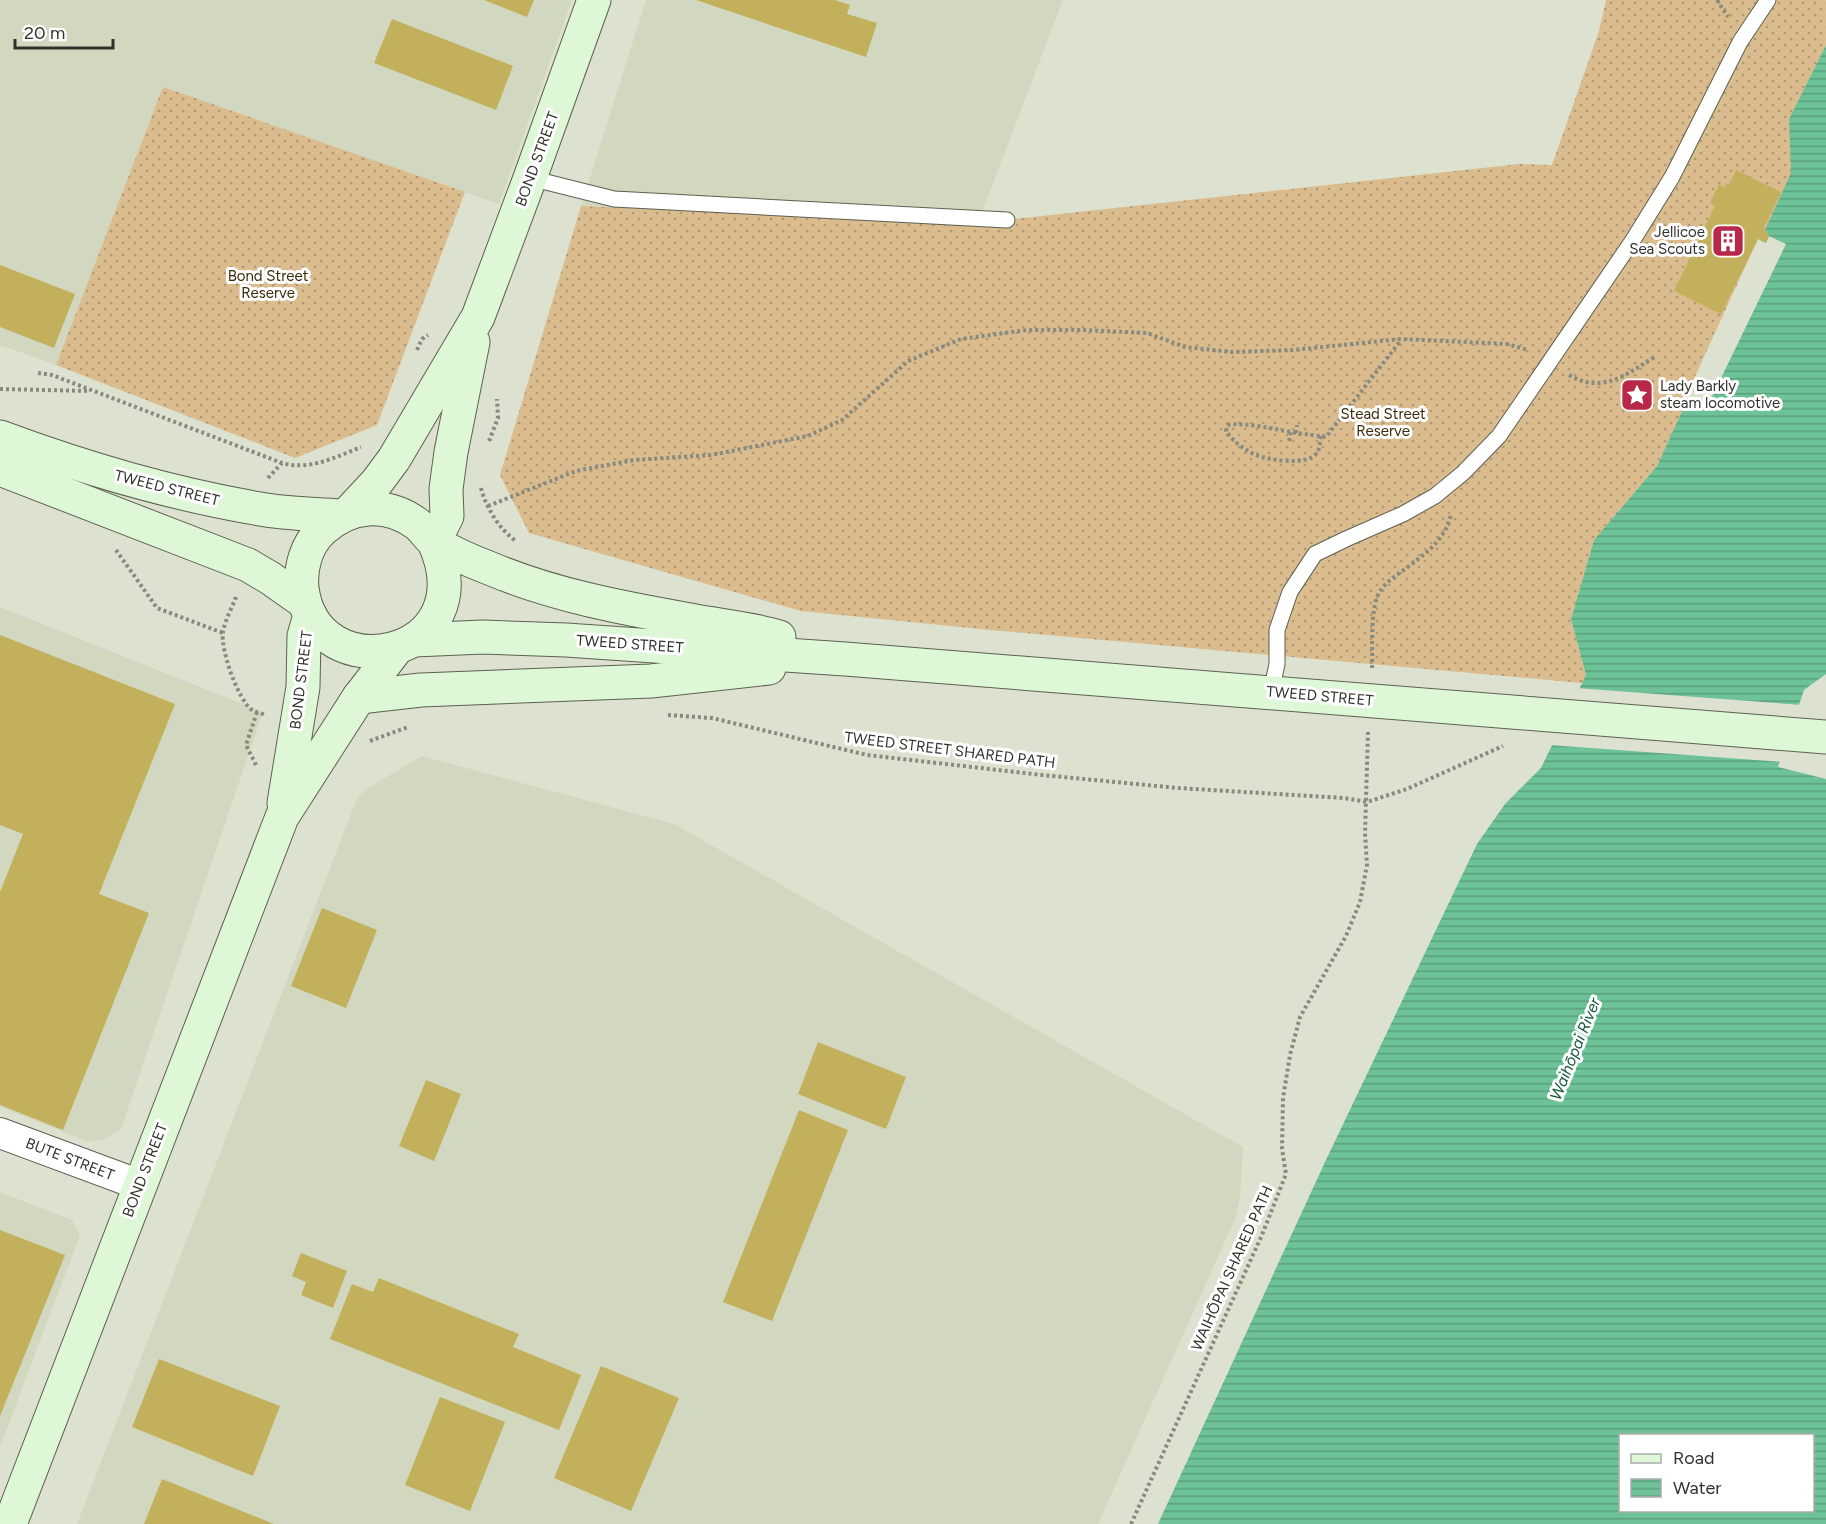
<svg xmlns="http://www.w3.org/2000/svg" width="1826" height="1524" viewBox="0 0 1826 1524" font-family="Figtree,sans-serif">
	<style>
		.built { fill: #d2d8bf }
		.grass { fill: url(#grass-dots) }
		.water { fill: url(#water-rules); fill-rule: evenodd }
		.pier { fill: #dde2d0 }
		.building { fill: #c2b05d }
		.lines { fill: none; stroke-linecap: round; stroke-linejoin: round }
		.lane-casing { stroke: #5c6050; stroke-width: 17 }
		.street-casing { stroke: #5c6050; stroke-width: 32 }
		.secondary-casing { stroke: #5c6050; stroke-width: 35 }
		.path { stroke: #878a7e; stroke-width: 4; stroke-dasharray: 3 3; stroke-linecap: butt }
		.lane { stroke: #fff; stroke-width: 15 }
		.street { stroke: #fff; stroke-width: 30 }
		.secondary { stroke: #def8d7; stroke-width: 33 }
		.labels { text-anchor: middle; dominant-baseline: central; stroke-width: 6; stroke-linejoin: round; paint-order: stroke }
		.street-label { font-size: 15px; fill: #30322b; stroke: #fff }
		.poi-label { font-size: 15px; fill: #30322b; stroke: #fff; text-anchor: end }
		.park-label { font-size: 15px; fill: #3e2a0a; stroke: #fff }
		.water-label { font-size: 16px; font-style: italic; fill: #135639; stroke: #fff }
	</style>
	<defs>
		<pattern id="grass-dots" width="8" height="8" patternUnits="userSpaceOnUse" patternTransform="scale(1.5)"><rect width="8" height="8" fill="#dbbc8e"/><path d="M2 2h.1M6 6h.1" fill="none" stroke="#b29974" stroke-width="1.8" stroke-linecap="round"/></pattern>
		<pattern id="water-rules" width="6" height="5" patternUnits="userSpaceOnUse" patternTransform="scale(1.5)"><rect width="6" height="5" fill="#6dc397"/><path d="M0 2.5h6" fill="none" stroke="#5a9f7b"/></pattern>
	</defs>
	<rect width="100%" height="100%" fill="#dde2d0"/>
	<!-- built -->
	<g class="built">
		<path d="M 0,0 L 572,0 L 499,204 L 163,88 L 56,365 L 0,345 Z"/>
		<path d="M 646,0 L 1063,0 L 978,223 L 581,206 Z"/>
		<path d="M 0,607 L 263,712 L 121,1129 L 105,1139 L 89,1142 L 0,1107 Z"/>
		<path d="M 422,756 L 674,824 L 1243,1147 L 1240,1199 L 1235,1219 L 1098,1524 L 77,1524 L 357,798 L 368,788 Z"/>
		<path d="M 0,1192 L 72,1220 L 80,1235 L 0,1447 Z"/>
	</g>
	<!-- grass -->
	<g class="grass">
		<path d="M 1606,0 L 1826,0 L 1826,45 L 1789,119 L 1792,173 L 1657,466 L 1594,540 L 1571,619 L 1586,675 L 1582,683 L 990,630 L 801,611 L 529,533 L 500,475 L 581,206 L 978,223 L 1519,164 L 1552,165 L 1599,31 Z"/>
		<path d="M 163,87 L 465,192 L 377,425 L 295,458 L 56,365 Z"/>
	</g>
	<!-- water -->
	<path class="water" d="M 1826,45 L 1826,674 L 1804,690 L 1778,767 L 1826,779 L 1826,1524 L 1158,1524 L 1325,1162 L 1477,844 L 1505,804 L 1541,768 L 1586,675 L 1571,619 L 1594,540 L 1657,466 L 1791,173 L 1789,119 ZM 1620,1436 L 1812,1436 L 1812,1510 L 1620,1510 Z"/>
	<!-- pier -->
	<g class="pier">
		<path d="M 1769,236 L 1786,244 L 1707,407 L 1686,396 L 1758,239 L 1766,243 Z"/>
		<path d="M 1576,688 L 1802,705 L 1783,762 L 1549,745 Z"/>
	</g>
	<!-- building -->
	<g class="building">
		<path d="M 484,0 L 534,0 L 527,17 Z"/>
		<path d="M 696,0 L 835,0 L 850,5 L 847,14 L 877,23 L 866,57 Z"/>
		<path d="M 392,19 L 513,66 L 496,110 L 374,63 Z"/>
		<path d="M 1736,170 L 1781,192 L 1764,228 L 1769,236 L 1766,243 L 1758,239 L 1721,314 L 1674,291 L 1715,206 L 1710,203 L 1719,184 L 1725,188 L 1727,183 L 1729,185 Z"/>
		<path d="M 0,265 L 75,294 L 54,348 L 0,327 Z"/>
		<path d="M 0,635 L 175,704 L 99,894 L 149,913 L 63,1130 L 0,1105 L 0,892 L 23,834 L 0,825 Z"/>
		<path d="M 322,908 L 377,930 L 346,1008 L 291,986 Z"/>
		<path d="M 818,1042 L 906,1077 L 886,1129 L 798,1094 Z"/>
		<path d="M 426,1080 L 461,1094 L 434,1161 L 399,1146 Z"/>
		<path d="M 799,1110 L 848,1130 L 772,1321 L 723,1302 Z"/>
		<path d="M 0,1230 L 65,1255 L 0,1416 Z"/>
		<path d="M 301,1253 L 347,1271 L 333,1308 L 301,1295 L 306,1282 L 292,1276 Z"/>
		<path d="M 379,1278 L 519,1334 L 513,1347 L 581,1375 L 559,1430 L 330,1339 L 352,1284 L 373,1292 Z"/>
		<path d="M 159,1359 L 280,1406 L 253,1476 L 132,1427 Z"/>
		<path d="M 601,1366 L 679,1398 L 631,1511 L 554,1478 Z"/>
		<path d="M 440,1397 L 505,1422 L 470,1511 L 405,1485 Z"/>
		<path d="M 162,1479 L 274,1524 L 144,1524 Z"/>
	</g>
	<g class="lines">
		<!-- lane casing -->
		<g class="lane-casing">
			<g id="lane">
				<path d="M 530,178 L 614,199 L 1007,220"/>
				<path d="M 1271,692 L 1277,664 L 1277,630 L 1290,592 L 1315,554 L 1346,539 L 1403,514 L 1435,496 L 1463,473 L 1499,436 L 1633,240 L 1672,177 L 1740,42 L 1768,0"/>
			</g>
		</g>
		<!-- street casing -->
		<g class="street-casing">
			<path id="street" d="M 0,1133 L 140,1185"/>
		</g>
		<!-- secondary casing -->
		<g class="secondary-casing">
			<g id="secondary">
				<path d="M 0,437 C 86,469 175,495 266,510 C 291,514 316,514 340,516"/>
				<path d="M 0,469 L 248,565 L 270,578 L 304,602"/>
				<path d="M 349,512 L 377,482 L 394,459 L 478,317 L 530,178 L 594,0"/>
				<path d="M 434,542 C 487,659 315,694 302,588 C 300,568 306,545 322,530 C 349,505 386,501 417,524 C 424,529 428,538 436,543 C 452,553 471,561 489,568 C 553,595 622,608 690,620 C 719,626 751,628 779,637"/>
				<path d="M 434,542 L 447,516 L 446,489 L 451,452 L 473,342"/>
				<path d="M 414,640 L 483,637 L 566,640 L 845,659 L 1826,737"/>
				<path d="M 359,697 L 421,690 L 651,681 L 769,668"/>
				<path d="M 284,803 L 303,687 L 304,636 L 310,615"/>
				<path d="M 10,1524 L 282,817 L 359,697 L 397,648"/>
			</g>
		</g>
		<!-- path -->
		<g class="path">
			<path d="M 1717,0 L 1728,17"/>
			<path d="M 417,350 L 422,339 L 428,335"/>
			<path d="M 38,373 L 52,375 L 282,463"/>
			<path d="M 1569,375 C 1603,395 1627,374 1656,356"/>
			<path d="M 0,389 L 90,391"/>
			<path d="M 1296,433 L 1297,425"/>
			<path d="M 1321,436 C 1320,443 1320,449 1316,454 C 1306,466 1269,460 1256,455 C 1244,450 1233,441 1226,431 L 1228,425 C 1244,422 1274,429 1291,432 C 1303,434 1314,435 1326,437 L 1401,340"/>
			<path d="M 489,441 L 498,418 L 497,399"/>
			<path d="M 1289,441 L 1291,432"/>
			<path d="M 268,478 L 282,463 C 309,471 336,457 361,447"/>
			<path d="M 481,488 C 486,508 500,530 516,541"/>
			<path d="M 488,506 L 576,471 L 634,460 L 711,455 L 808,436 L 842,420 L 908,361 L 961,339 L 1027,330 L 1083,330 L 1147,333 L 1185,347 L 1232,352 L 1293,350 L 1401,339 L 1507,344 L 1528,350"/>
			<path d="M 116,550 L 157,608 L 223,633"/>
			<path d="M 236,597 C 232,608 225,620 223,632 C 220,649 238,700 252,710 C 255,712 261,713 265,715"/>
			<path d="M 1372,668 C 1373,647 1370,613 1378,595 C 1383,585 1392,578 1401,572 C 1422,556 1445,542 1451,514"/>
			<path d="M 668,715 L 712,718 L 867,755 L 1042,775 L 1178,788 L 1344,798 L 1367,802 L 1407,789 L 1503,746"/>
			<path d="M 370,741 L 408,727"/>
			<path d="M 256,765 L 246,745 L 257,712"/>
			<path d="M 1131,1524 L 1262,1235 L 1286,1174 L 1282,1149 L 1283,1098 L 1290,1055 L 1300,1017 L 1346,936 L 1360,902 L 1367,865 L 1365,833 L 1368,732"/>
		</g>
		<!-- lane -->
		<use href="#lane" class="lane"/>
		<!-- street -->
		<use href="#street" class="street"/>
		<!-- secondary -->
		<use href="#secondary" class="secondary"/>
	</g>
	<!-- icons -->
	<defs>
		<g id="building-square" transform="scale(1.725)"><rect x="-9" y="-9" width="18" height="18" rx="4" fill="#b92849" stroke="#fff"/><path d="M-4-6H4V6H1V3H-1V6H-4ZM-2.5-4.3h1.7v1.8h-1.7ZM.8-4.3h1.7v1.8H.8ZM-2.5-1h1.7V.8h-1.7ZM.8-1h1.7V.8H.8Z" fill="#fff"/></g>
		<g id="sight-square" transform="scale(1.725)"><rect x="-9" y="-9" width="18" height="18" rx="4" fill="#b92849" stroke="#fff"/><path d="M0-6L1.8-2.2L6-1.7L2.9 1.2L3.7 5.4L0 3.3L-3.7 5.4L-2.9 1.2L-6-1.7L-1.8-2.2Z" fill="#fff"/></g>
	</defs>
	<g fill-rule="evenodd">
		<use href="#building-square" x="1728" y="241"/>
		<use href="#sight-square" x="1637" y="395"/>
	</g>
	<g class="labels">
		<!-- street labels -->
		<g class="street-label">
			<text transform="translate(537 159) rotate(-70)">BOND STREET</text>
			<text transform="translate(167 488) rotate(14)">TWEED STREET</text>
			<text transform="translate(630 644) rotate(4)">TWEED STREET</text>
			<text transform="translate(301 680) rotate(-83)">BOND STREET</text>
			<text transform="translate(1320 696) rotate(5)">TWEED STREET</text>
			<text transform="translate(950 750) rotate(7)">TWEED STREET SHARED PATH</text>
			<text transform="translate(70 1159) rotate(21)">BUTE STREET</text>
			<text transform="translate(145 1170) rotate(-69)">BOND STREET</text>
			<text transform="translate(1232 1268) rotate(-66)">WAIHŌPAI SHARED PATH</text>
		</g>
		<!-- poi labels -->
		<g class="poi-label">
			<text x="1705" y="232">Jellicoe<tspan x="1705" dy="17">Sea Scouts</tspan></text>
			<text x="1660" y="386" text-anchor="start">Lady Barkly<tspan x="1660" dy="17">steam locomotive</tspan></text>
		</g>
		<!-- park labels -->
		<g class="park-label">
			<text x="268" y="276">Bond Street<tspan x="268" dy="17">Reserve</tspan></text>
			<text x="1383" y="414">Stead Street<tspan x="1383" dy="17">Reserve</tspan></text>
		</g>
		<!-- water labels -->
		<g class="water-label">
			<text transform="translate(1575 1049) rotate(-68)">Waihōpai River</text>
		</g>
	</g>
	<!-- legend -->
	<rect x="1619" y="1434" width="195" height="78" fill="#ffffff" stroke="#acadaa" stroke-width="1.5"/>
	<rect x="1631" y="1454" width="30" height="9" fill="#def8d7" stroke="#acadaa" stroke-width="1.5"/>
	<text x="1673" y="1464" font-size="18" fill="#30322b">Road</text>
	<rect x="1631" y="1479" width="30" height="18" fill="url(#water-rules)" stroke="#acadaa" stroke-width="1.5"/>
	<text x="1673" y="1494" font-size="18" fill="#30322b">Water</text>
	<!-- scale -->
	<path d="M15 39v9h98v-9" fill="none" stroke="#30322b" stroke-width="3"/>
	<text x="24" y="39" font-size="18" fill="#30322b" stroke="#ffffff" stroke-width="4.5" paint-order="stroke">20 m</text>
</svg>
